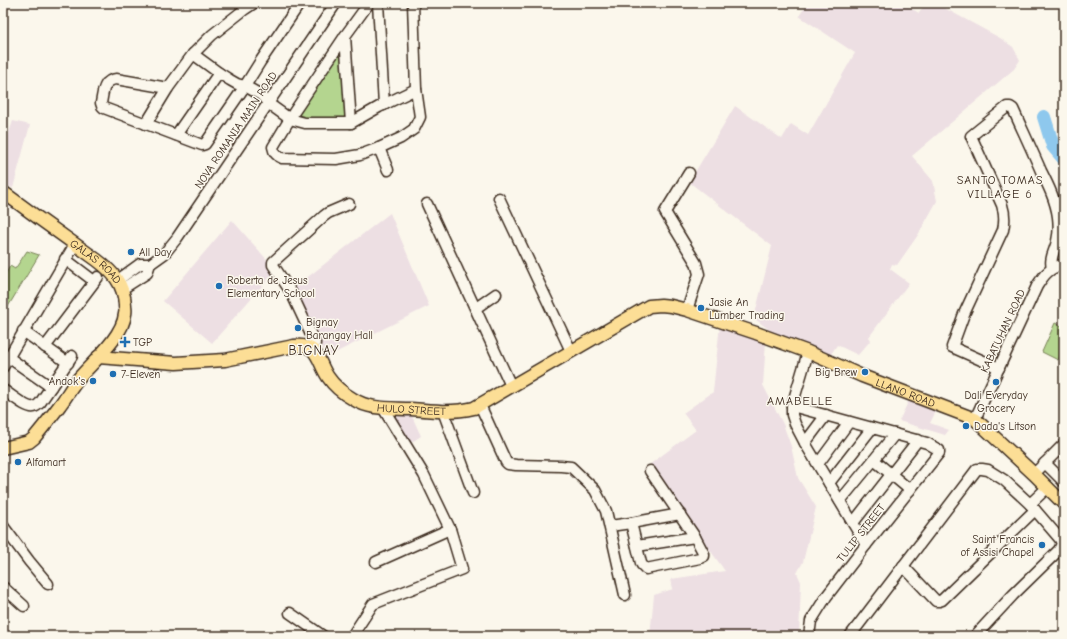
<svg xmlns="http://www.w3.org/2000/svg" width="1067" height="639" viewBox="0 0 1067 639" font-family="'Comic Neue',sans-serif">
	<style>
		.built { fill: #eddfe3 }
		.green { fill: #b4d58f; stroke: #788056 }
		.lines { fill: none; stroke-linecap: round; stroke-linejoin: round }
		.river { stroke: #8ec8ed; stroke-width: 14 }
		.minor-casing { stroke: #3b2a1e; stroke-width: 13 }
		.major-casing { stroke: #3b2a1e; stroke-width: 15 }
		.minor { stroke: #fbf7ec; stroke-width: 10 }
		.major { stroke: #fcde96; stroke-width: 12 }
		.poi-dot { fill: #1f6fb2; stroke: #fbf7ec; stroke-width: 1.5 }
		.labels { text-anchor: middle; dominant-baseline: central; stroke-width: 3; stroke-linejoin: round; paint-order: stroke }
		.street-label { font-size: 11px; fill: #3b2a1e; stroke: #fbf7ec }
		.poi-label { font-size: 11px; fill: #3b2a1e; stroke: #fbf7ec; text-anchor: start }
		.neighbourhood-label { font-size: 12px; letter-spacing: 1px; fill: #3b2a1e; stroke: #fbf7ec }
		.quarter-label { font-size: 13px; letter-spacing: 1px; fill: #3b2a1e; stroke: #fbf7ec }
	</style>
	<rect width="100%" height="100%" fill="#fbf7ec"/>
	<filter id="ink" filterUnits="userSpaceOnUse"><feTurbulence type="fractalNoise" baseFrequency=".025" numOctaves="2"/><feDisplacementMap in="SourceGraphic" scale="8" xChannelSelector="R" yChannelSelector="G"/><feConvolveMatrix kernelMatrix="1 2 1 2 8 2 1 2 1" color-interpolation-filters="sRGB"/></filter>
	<g filter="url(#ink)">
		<!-- built -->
		<g class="built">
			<path d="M 808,3 L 902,3 L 919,13 L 926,3 L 935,3 L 1000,38 L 1013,47 L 1020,60 L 1014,69 L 912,156 L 933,181 L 937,201 L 918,235 L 897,265 L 892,264 L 890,269 L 909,283 L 869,337 L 871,340 L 858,355 L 837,345 L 829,357 L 781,339 L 754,318 L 772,246 L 689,182 L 735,106 L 782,139 L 791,124 L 808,135 L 855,53 L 799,16 Z"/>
			<path d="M 13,121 L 30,125 L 13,188 L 3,184 L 3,150 Z"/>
			<path d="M 390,213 L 429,306 L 327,357 L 297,294 L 295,287 Z"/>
			<path d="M 232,220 L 276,270 L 212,343 L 163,301 Z"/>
			<path d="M 720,324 L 766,341 L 763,385 L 783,424 L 791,446 L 798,478 L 816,507 L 803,562 L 797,573 L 801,582 L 799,636 L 650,636 L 654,595 L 673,589 L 671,579 L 725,571 L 649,465 L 696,430 L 683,413 L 713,392 Z"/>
			<path d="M 909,400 L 937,409 L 930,423 L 949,430 L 945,435 L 899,421 Z"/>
			<path d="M 388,412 L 410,412 L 421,436 L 409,444 Z"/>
		</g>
		<!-- green -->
		<g class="green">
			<path d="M 343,46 L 347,121 L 293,119 Z"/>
			<path d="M 27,251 L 39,255 L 3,315 L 3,279 L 10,266 L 15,269 Z"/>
			<path d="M 1055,323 L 1064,327 L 1064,347 L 1058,360 L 1042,352 Z"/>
		</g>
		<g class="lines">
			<!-- river -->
			<path class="river" d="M 1044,117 L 1053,146 L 1064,159"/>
			<!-- minor casing -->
			<g class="minor-casing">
				<g id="minor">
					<path d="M 369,3 L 345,36 L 294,112 L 273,147 C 274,153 276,156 282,158 L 336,159 L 360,155 L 379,148 L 401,138 L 414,129 L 420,117 L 416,89 L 413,3"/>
					<path d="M 378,3 L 384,105"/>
					<path d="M 193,54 L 219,73 L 230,80 L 237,84 L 245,86 L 261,95 L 269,104 L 290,119 L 305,123 L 351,123 L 345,36"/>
					<path d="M 168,88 L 116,79 C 103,80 103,93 101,103 L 102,106 L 104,108 L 202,145 L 205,144 L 245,86 L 260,62 L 300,3"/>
					<path d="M 351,123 L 379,107 L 416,89"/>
					<path d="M 146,124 L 168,88 L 193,54 L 212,35 L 245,9 L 254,3"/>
					<path d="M 176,135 L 219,73"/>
					<path d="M 379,148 L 388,170"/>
					<path d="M 499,198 L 571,351"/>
					<path d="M 427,204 L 511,386"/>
					<path d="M 65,259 L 94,281"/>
					<path d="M 118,280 L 140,264 L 150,264"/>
					<path d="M 122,289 L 147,273 L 150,264 L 164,254 L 177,238 L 336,3"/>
					<path d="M 476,308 L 496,294"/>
					<path d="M 687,310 L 699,274 L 696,263 L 665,212 L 689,173"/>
					<path d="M 23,331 L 68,363"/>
					<path d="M 45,347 L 98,277"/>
					<path d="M 314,350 L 315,343 L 313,339 L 291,292 L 273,265 L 273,262 L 324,216 L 328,213 L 349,204"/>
					<path d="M 808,352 L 792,406 L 792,415 L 795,424 L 805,443 L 866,545"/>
					<path d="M 8,357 L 51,387"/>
					<path d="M 3,367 L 75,244"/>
					<path d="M 999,368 L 952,347 L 964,314 L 1003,230 C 1005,221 1005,214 1002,205 L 971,136 L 1007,107 L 1010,107 L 1013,109 C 1022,129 1032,150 1041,171 C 1048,185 1056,201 1058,217 C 1059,225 1059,233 1057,241 C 1055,251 1049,258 1052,268"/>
					<path d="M 3,390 C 10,394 27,409 34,407 C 37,406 38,405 40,403 L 72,356"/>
					<path d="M 480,405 L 506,462 L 508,464 L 516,465 L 561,466 L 571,467 L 595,490 L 606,511 L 625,595"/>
					<path d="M 792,406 L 927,443 L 939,450 L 939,453 L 866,545 L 826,597 L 811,621 L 809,636"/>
					<path d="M 443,411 L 473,493"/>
					<path d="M 975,419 L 1037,286 C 1045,273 1050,268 1064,264"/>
					<path d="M 805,443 L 826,415"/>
					<path d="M 874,460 L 910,490"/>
					<path d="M 1045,463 L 1064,482"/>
					<path d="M 818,464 L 849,422"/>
					<path d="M 1034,474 L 1064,444"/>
					<path d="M 829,483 L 872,428"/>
					<path d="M 840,501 L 895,434"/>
					<path d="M 1030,504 L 1048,487"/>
					<path d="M 631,523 L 641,563 L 642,565 L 646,569 L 700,558 L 704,556 L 704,554 L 695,537 L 650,471"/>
					<path d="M 853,523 L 918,440"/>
					<path d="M 3,526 L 29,561 L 48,584"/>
					<path d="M 610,526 L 631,523 L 680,514"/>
					<path d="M 637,546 L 695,537"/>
					<path d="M 376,562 L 450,529"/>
					<path d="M 903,566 L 936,601 L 939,601 L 942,600 L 1035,510"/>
					<path d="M 3,587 L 24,606"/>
					<path d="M 290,613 L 323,636"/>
					<path d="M 352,636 L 373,604 L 462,569 L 450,529 L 424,475 L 383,408"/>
					<path d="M 850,636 L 977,469 L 982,469 L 988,470 L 1004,480 L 1030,504 L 1060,539 L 1062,544 L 1059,550 L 1013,595 L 975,636"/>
				</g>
			</g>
			<!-- major casing -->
			<g class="major-casing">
				<g id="major">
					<path id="s1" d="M 3,192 L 37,217 L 97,260 C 113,272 124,284 125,305 C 125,308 126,311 125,314 C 123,336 94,361 80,377 C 72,386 67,396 60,405 C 52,416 43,427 34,438 L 29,442 L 3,448"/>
					<path id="s2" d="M 98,357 L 176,363 L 225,360 L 294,346 C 319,343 317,361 328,377 C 334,386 344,394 353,399 C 370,410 391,408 410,409 C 432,411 453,413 474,408 L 649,306 L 661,305 L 671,306 L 687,310 L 756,333 L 808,352 L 862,376 L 975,419 L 1034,474 L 1064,504"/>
				</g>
			</g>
			<!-- minor -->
			<use href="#minor" class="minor"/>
			<!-- major -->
			<use href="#major" class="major"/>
		</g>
	</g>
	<!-- markers -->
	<g class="poi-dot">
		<circle cx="131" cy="252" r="4"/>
		<circle cx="219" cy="286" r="4"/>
		<circle cx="701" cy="308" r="4"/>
		<circle cx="298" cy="328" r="4"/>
		<path d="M123 336h4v4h4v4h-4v4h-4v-4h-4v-4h4z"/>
		<circle cx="865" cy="372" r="4"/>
		<circle cx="113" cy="374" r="4"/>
		<circle cx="93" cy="381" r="4"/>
		<circle cx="996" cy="382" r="4"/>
		<circle cx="966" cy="426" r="4"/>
		<circle cx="18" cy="462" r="4"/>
		<circle cx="1042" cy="545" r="4"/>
	</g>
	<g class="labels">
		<!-- street labels -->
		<g class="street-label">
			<text transform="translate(236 130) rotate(-56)">NOVA ROMANIA MAIN ROAD</text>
			<text stroke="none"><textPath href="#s1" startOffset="116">GALAS ROAD</textPath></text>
			<text transform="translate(1003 331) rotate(-65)">KABATUHAN ROAD</text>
			<text stroke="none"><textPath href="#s2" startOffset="880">LLANO ROAD</textPath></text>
			<text stroke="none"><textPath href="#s2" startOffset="342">HULO STREET</textPath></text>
			<text transform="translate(861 533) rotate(-52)">TULIP STREET</text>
		</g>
		<!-- poi labels -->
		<g class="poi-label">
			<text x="139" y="252">All Day</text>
			<text x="227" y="280">Roberta de Jesus<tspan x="227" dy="13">Elementary School</tspan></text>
			<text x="709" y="302">Jasie An<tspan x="709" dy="13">Lumber Trading</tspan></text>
			<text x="306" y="322">Bignay<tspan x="306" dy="13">Barangay Hall</tspan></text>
			<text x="133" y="342">TGP</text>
			<text x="857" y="372" text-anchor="end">Big Brew</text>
			<text x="121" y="374">7-Eleven</text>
			<text x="85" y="381" text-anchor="end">Andok's</text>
			<text x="996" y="395" text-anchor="middle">Dali Everyday<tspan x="996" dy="13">Grocery</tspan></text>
			<text x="974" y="426">Dada's Litson</text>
			<text x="26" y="462">Alfamart</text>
			<text x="1034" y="539" text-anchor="end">Saint Francis<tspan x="1034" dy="13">of Assisi Chapel</tspan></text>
		</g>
		<!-- neighbourhood labels -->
		<g class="neighbourhood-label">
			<text x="1000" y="180">SANTO TOMAS<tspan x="1000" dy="14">VILLAGE 6</tspan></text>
			<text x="800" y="401">AMABELLE</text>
		</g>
		<!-- quarter labels -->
		<g class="quarter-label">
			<text x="314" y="350">BIGNAY</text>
		</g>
	</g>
	<!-- margin -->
	<rect width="1067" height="639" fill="none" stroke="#fbf7ec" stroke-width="16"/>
	<rect x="8" y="8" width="1051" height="623" fill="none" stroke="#3b2a1e" stroke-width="1.5" filter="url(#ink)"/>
</svg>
